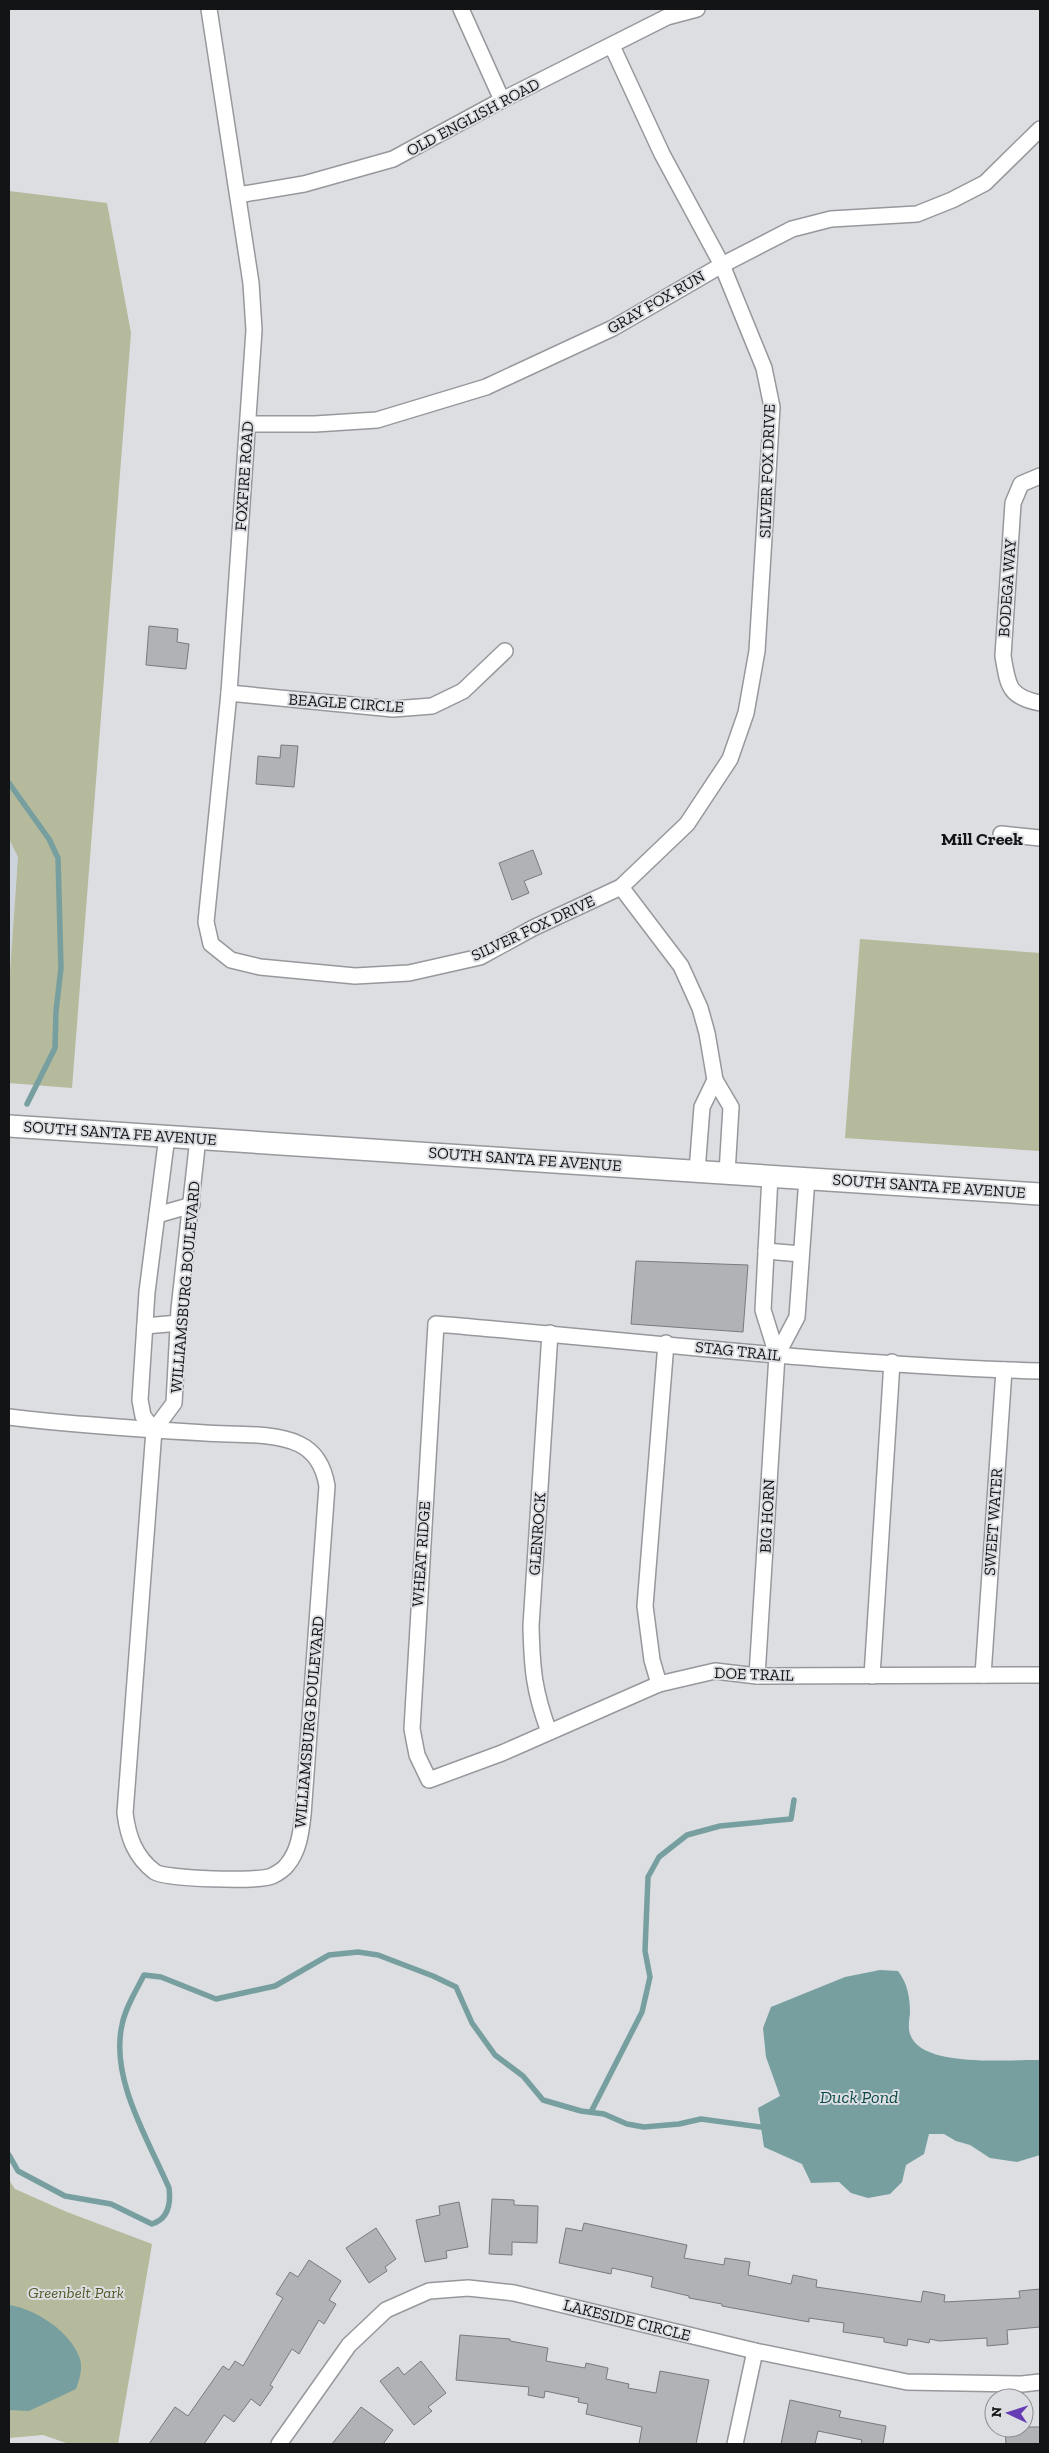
<svg xmlns="http://www.w3.org/2000/svg" width="1049" height="2453" viewBox="0 0 1049 2453" font-family="'Zilla Slab',serif">
	<style>
		.built { fill: #ccd3dd }
		.green { fill: #b4ba9b }
		.water { fill: #779fa0 }
		.lines { fill: none; stroke-linecap: round; stroke-linejoin: round }
		.stream { stroke: #779fa0; stroke-width: 5.5 }
		.building { fill: #b0b2b6; stroke: #787a7e }
		.minor-casing { stroke: #96989c; stroke-width: 18 }
		.secondary-casing { stroke: #96989c; stroke-width: 24 }
		.minor { stroke: #fff; stroke-width: 15 }
		.secondary { stroke: #fff; stroke-width: 21 }
		.labels { text-anchor: middle; dominant-baseline: central; stroke-width: 4; stroke-linejoin: round; paint-order: stroke }
		.street-label { font-size: 16px; fill: #131416; stroke: #dcdee2 }
		.park-label { font-size: 16px; font-style: italic; fill: #535a27; stroke: #dcdee2 }
		.neighbourhood-label { font-size: 18px; font-weight: bold; fill: #131416; stroke: #dcdee2 }
		.water-label { font-size: 18px; font-style: italic; fill: #0a494a; stroke: #dcdee2 }
	</style>
	<rect width="100%" height="100%" fill="#dcdee2"/>
	<!-- built -->
	<path class="built" d="M 9,839 L 18,857 L 10,972 L 9,1043 Z"/>
	<!-- green -->
	<g class="green">
		<path d="M 9,191 L 107,203 L 131,333 L 72,1088 L 9,1083 L 10,972 L 18,857 L 9,839 Z"/>
		<path d="M 860,939 L 1040,953 L 1040,1151 L 845,1138 Z"/>
		<path d="M 9,2180 L 15,2189 L 67,2212 L 152,2244 L 118,2444 L 69,2444 L 43,2435 L 9,2438 Z"/>
	</g>
	<!-- water -->
	<g class="water">
		<path d="M 880,1970 L 898,1971 C 908,1984 910,1998 910,2014 C 909,2020 908,2028 910,2034 C 921,2069 1012,2059 1040,2060 L 1040,2155 L 1017,2162 L 990,2158 L 970,2145 L 956,2141 L 944,2134 L 929,2134 L 924,2154 L 906,2165 L 902,2182 L 890,2194 L 868,2198 L 851,2193 L 839,2182 L 811,2183 L 802,2164 L 764,2147 L 758,2108 L 780,2096 L 766,2057 L 763,2028 L 771,2007 L 845,1977 Z"/>
		<path d="M 9,2305 C 36,2309 71,2332 80,2359 C 83,2369 79,2380 76,2389 L 29,2411 L 9,2410 Z"/>
	</g>
	<g class="lines">
		<!-- stream -->
		<g class="stream">
			<path d="M 9,783 L 49,839 L 58,858 L 61,968 L 56,1011 L 55,1048 L 27,1104"/>
			<path d="M 591,2112 L 642,2012 L 650,1977 L 645,1951 L 648,1877 L 659,1857 L 687,1835 L 720,1826 L 791,1819 L 794,1800"/>
			<path d="M 9,2155 L 18,2171 L 65,2196 L 111,2204 L 152,2224 C 168,2219 171,2204 169,2188 C 148,2139 110,2079 122,2025 C 125,2008 136,1991 144,1975 L 161,1977 L 216,1999 L 275,1986 L 329,1955 L 358,1952 L 378,1955 L 433,1976 L 456,1987 L 472,2023 L 495,2055 L 523,2076 L 543,2100 L 581,2111 L 604,2114 L 627,2124 L 644,2127 L 679,2124 L 701,2119 L 767,2128"/>
		</g>
	</g>
	<!-- building -->
	<g class="building">
		<path d="M 149,626 L 178,629 L 177,642 L 189,644 L 186,669 L 146,665 Z"/>
		<path d="M 281,745 L 298,746 L 294,787 L 256,784 L 258,756 L 280,758 Z"/>
		<path d="M 533,850 L 542,874 L 524,881 L 529,893 L 512,900 L 499,863 Z"/>
		<path d="M 636,1261 L 748,1265 L 743,1332 L 631,1324 Z"/>
		<path d="M 492,2199 L 514,2200 L 514,2205 L 538,2206 L 537,2243 L 512,2242 L 512,2255 L 489,2254 Z"/>
		<path d="M 459,2202 L 468,2247 L 446,2251 L 447,2258 L 425,2262 L 416,2220 L 440,2215 L 439,2206 Z"/>
		<path d="M 584,2223 L 687,2245 L 684,2258 L 724,2265 L 725,2258 L 750,2262 L 748,2275 L 791,2284 L 793,2275 L 817,2280 L 816,2287 L 921,2302 L 923,2291 L 945,2295 L 944,2302 L 1020,2298 L 1019,2291 L 1040,2289 L 1040,2327 L 1007,2330 L 1008,2344 L 987,2346 L 987,2338 L 939,2341 L 930,2339 L 929,2343 L 908,2339 L 907,2346 L 884,2342 L 884,2338 L 843,2332 L 844,2323 L 809,2318 L 809,2322 L 722,2306 L 722,2304 L 689,2298 L 689,2296 L 651,2287 L 653,2277 L 612,2268 L 611,2274 L 559,2263 L 566,2228 L 582,2231 Z"/>
		<path d="M 376,2228 L 396,2259 L 385,2267 L 387,2271 L 369,2283 L 346,2248 Z"/>
		<path d="M 309,2260 L 341,2281 L 329,2300 L 336,2304 L 324,2324 L 319,2320 L 299,2354 L 292,2349 L 270,2385 L 273,2387 L 260,2406 L 251,2399 L 234,2422 L 224,2415 L 204,2444 L 149,2444 L 175,2407 L 188,2416 L 223,2366 L 229,2370 L 235,2361 L 243,2366 L 283,2298 L 276,2294 L 290,2272 L 298,2277 Z"/>
		<path d="M 460,2335 L 510,2339 L 510,2341 L 548,2348 L 546,2361 L 585,2368 L 586,2363 L 608,2368 L 606,2379 L 629,2384 L 628,2388 L 656,2393 L 660,2371 L 709,2380 L 696,2444 L 639,2444 L 642,2427 L 586,2414 L 588,2404 L 578,2402 L 579,2398 L 545,2391 L 544,2398 L 528,2395 L 529,2387 L 456,2380 Z"/>
		<path d="M 421,2361 L 446,2393 L 428,2407 L 432,2411 L 414,2425 L 380,2381 L 398,2367 L 404,2375 Z"/>
		<path d="M 790,2400 L 841,2411 L 839,2417 L 886,2426 L 883,2444 L 861,2444 L 862,2440 L 818,2431 L 815,2444 L 781,2444 Z"/>
		<path d="M 361,2407 L 393,2430 L 383,2444 L 332,2444 Z"/>
		<path d="M 1026,2427 L 1040,2427 L 1040,2444 L 1006,2444 L 1005,2429 Z"/>
	</g>
	<g class="lines">
		<!-- minor casing -->
		<g class="minor-casing">
			<g id="minor">
				<path d="M 209,9 L 251,283 L 254,330 L 229,693 L 206,922 L 211,944 L 231,960 L 260,967 L 355,976 L 409,973 L 480,957 L 533,928 L 621,887 L 687,824 L 730,759 L 746,713 L 757,651 L 772,407 L 764,368 L 722,265 L 662,154 L 612,46"/>
				<path d="M 461,9 L 502,100"/>
				<path d="M 238,195 L 304,184 L 393,159 L 502,100 L 667,17 L 697,9"/>
				<path d="M 248,424 L 315,424 L 377,420 L 486,387 L 613,328 L 722,265 L 792,229 L 831,219 L 917,214 L 952,200 L 985,183 L 1040,129"/>
				<path d="M 1040,476 L 1021,484 L 1013,503 L 1003,656 C 1008,685 1008,697 1040,703"/>
				<path d="M 229,693 L 393,709 L 432,706 L 463,691 L 505,651"/>
				<path d="M 1001,834 L 1040,838"/>
				<path d="M 621,887 L 681,966 L 700,1008 L 707,1033 L 715,1080 L 731,1107 L 727,1173"/>
				<path d="M 697,1171 L 702,1107 L 715,1080"/>
				<path d="M 157,1215 L 192,1205"/>
				<path d="M 766,1251 L 801,1254"/>
				<path d="M 145,1326 L 179,1323"/>
				<path d="M 777,1355 L 797,1317 L 807,1178"/>
				<path d="M 1040,1371 C 838,1365 637,1341 436,1324 L 412,1729 L 417,1755 L 429,1780 L 502,1753 L 659,1684 L 715,1671 L 757,1676 L 1040,1675"/>
				<path d="M 9,1417 C 74,1425 140,1429 205,1433 C 233,1435 274,1432 299,1444 C 316,1452 324,1468 327,1486 L 303,1815 C 301,1832 299,1851 287,1865 C 284,1869 276,1874 272,1876 C 260,1882 165,1879 155,1872 C 135,1857 128,1837 125,1813 L 154,1430 L 174,1403 L 179,1309 L 198,1138"/>
				<path d="M 154,1430 L 143,1416 L 140,1400 L 147,1292 L 167,1136"/>
				<path d="M 983,1675 L 1004,1370"/>
				<path d="M 757,1676 L 777,1355 L 763,1310 L 770,1176"/>
				<path d="M 872,1676 L 892,1362"/>
				<path d="M 659,1684 L 652,1660 L 645,1606 L 666,1343"/>
				<path d="M 549,1732 C 534,1691 532,1670 531,1626 L 550,1333"/>
				<path d="M 279,2444 L 349,2345 L 386,2310 L 429,2291 L 468,2288 L 514,2293 L 755,2351 L 907,2382 L 1022,2384 L 1040,2382"/>
				<path d="M 735,2444 L 755,2351"/>
			</g>
		</g>
		<!-- secondary casing -->
		<g class="secondary-casing">
			<path id="secondary" d="M 9,1126 L 1040,1194"/>
		</g>
		<!-- minor -->
		<use href="#minor" class="minor"/>
		<!-- secondary -->
		<use href="#secondary" class="secondary"/>
	</g>
	<g class="labels">
		<!-- street labels -->
		<g class="street-label">
			<text transform="translate(473 117) rotate(-28)">OLD ENGLISH ROAD</text>
			<text transform="translate(656 302) rotate(-30)">GRAY FOX RUN</text>
			<text transform="translate(767 471) rotate(-88)">SILVER FOX DRIVE</text>
			<text transform="translate(244 476) rotate(-86)">FOXFIRE ROAD</text>
			<text transform="translate(1007 588) rotate(-86)">BODEGA WAY</text>
			<text transform="translate(346 703) rotate(4)">BEAGLE CIRCLE</text>
			<text transform="translate(533 928) rotate(-25)">SILVER FOX DRIVE</text>
			<text transform="translate(120 1133) rotate(4)">SOUTH SANTA FE AVENUE</text>
			<text transform="translate(525 1159) rotate(4)">SOUTH SANTA FE AVENUE</text>
			<text transform="translate(929 1186) rotate(4)">SOUTH SANTA FE AVENUE</text>
			<text transform="translate(185 1287) rotate(-85)">WILLIAMSBURG BOULEVARD</text>
			<text transform="translate(738 1351) rotate(6)">STAG TRAIL</text>
			<text transform="translate(767 1516) rotate(-87)">BIG HORN</text>
			<text transform="translate(993 1522) rotate(-86)">SWEET WATER</text>
			<text transform="translate(537 1534) rotate(-86)">GLENROCK</text>
			<text transform="translate(421 1554) rotate(-86)">WHEAT RIDGE</text>
			<text transform="translate(754 1674) rotate(2)">DOE TRAIL</text>
			<text transform="translate(309 1722) rotate(-85)">WILLIAMSBURG BOULEVARD</text>
			<text transform="translate(627 2320) rotate(14)">LAKESIDE CIRCLE</text>
		</g>
		<!-- park labels -->
		<g class="park-label">
			<text x="76" y="2292">Greenbelt Park</text>
		</g>
		<!-- neighbourhood labels -->
		<g class="neighbourhood-label">
			<text x="982" y="839">Mill Creek</text>
		</g>
		<!-- water labels -->
		<g class="water-label">
			<text x="859" y="2097">Duck Pond</text>
		</g>
	</g>
	<!-- border -->
	<rect width="1049" height="2453" fill="none" stroke="#131416" stroke-width="20"/>
	<!-- north arrow -->
	<g transform="translate(1009 2413) rotate(274)"><circle r="24" fill="#dcdee2" stroke="#8c8d90"/>
	<path d="M0-4L9 19L0 12L-9 19Z" fill="#653cb4"/>
	<text y="-8" font-size="14" font-weight="bold" text-anchor="middle" fill="#131416">N</text>
	</g>
</svg>
